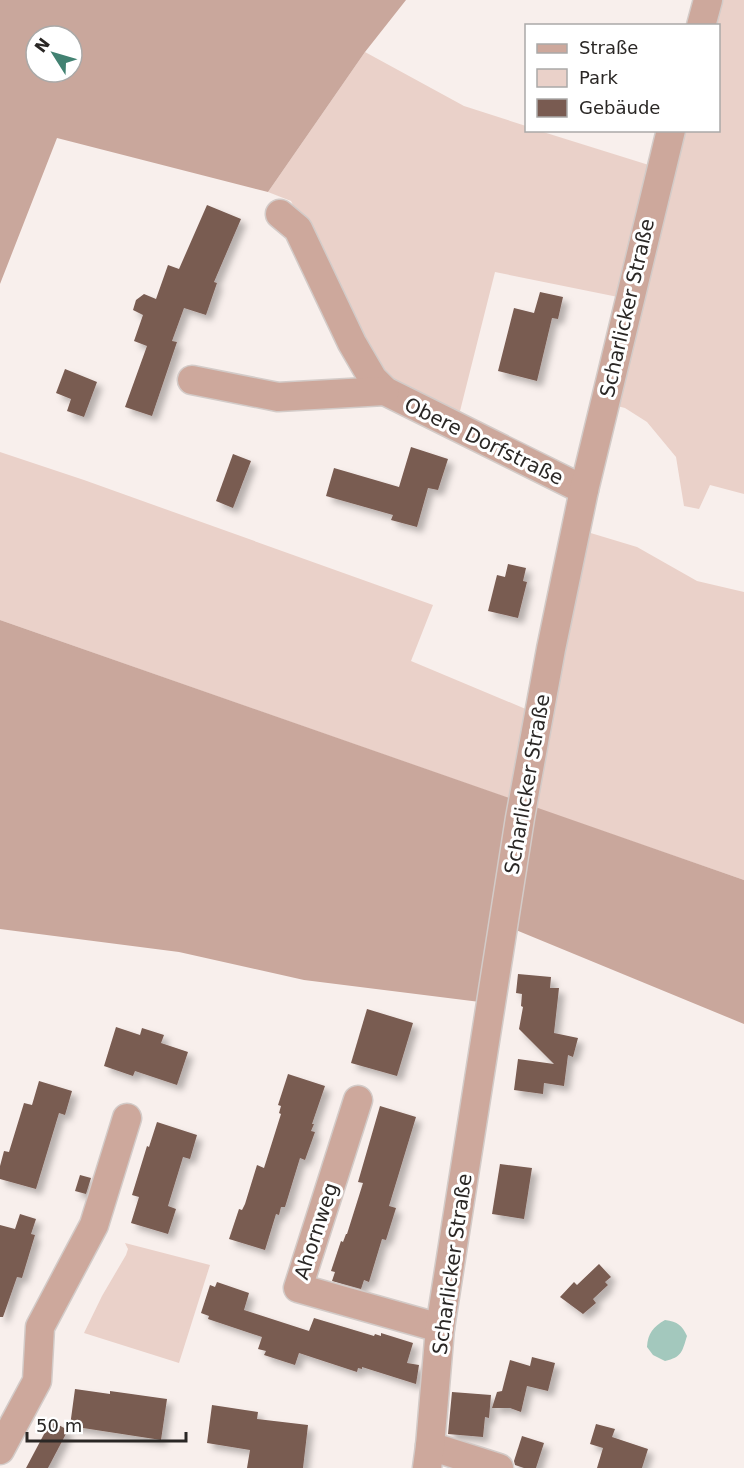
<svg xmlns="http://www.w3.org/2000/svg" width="744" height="1468" viewBox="0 0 744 1468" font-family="'DejaVu Sans',sans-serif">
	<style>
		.green { fill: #ead1c9 }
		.forest { fill: #c9a79c; fill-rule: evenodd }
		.water { fill: #a3c8bd }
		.building { fill: #795b51; filter: url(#shadow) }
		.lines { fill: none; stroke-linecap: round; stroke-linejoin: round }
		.minor-casing { stroke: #d3cbc8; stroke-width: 31 }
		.minor { stroke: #cda89c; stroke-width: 28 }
		.labels { text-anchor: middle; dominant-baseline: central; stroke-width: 6; stroke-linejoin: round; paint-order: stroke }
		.street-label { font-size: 20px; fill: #2a2725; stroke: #fff }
	</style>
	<defs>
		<filter id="shadow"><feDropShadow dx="5.5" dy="5.5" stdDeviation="3" flood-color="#0004"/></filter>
	</defs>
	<rect width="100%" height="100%" fill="#f8efec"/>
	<!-- green -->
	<g class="green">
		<path d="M 721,0 L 744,0 L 744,494 L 710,485 L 699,509 L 684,506 L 676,457 L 647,422 L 625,408 L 613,405 L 681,131 L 718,130 L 718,26 L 713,25 Z"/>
		<path d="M 365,52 L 464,106 L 526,126 L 526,130 L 540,131 L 652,166 L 618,297 L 495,272 L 458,419 L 390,386 L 359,346 L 291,201 L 268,192 Z"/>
		<path d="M 0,452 L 84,480 L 433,605 L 411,661 L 528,710 L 511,799 L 0,620 Z"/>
		<path d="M 584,531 L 637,547 L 697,581 L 744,592 L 744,880 L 530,806 Z"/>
		<path d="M 125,1243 L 210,1265 L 179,1363 L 84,1333 L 102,1296 L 126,1255 L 128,1249 Z"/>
	</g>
	<!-- forest -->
	<g class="forest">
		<path d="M 0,0 L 406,0 L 365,52 L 268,192 L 57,138 L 0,284 ZM 36,36 L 72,36 L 72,72 L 36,72 Z"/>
		<path d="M 0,620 L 744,880 L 744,1024 L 494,921 L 480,1002 L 304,980 L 179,952 L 0,929 Z"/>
	</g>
	<!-- water -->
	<path class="water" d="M 665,1320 C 678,1322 682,1325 687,1336 C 682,1352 682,1357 665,1361 L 653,1355 L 647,1347 C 648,1333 653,1327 665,1320 Z"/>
	<!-- building -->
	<g class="building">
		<path d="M 207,205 L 241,219 L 214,282 L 217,283 L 206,315 L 184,308 L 172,341 L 177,342 L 152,416 L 125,407 L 147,346 L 134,341 L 143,315 L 133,310 L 136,300 L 144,294 L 156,299 L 168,265 L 179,269 Z"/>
		<path d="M 540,292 L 563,297 L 558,319 L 552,318 L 537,381 L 498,371 L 514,308 L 534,313 Z"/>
		<path d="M 65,369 L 97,382 L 84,417 L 67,411 L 71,399 L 56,393 Z"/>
		<path d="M 411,447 L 448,459 L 438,490 L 428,488 L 417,527 L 391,520 L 393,515 L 326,496 L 334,468 L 399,487 Z"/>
		<path d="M 233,454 L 251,461 L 233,508 L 216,501 Z"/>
		<path d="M 508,564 L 526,568 L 523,581 L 527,582 L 518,618 L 488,611 L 497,575 L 505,577 Z"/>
		<path d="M 518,974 L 551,977 L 550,988 L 559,988 L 554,1033 L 578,1038 L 573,1057 L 568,1055 L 564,1086 L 544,1083 L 543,1094 L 514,1090 L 518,1059 L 554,1064 L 519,1029 L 523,1007 L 521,1006 L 522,994 L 516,993 Z"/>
		<path d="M 367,1009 L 413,1023 L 397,1076 L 351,1063 Z"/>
		<path d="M 116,1027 L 140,1035 L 142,1028 L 164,1035 L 161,1043 L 188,1052 L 177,1085 L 135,1071 L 133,1076 L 104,1066 Z"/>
		<path d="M 288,1074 L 325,1086 L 312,1124 L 314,1124 L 311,1131 L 315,1132 L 305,1160 L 300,1158 L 285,1207 L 281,1207 L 279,1215 L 276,1214 L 265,1250 L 229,1239 L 239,1209 L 242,1210 L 245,1204 L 257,1165 L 264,1168 L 281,1114 L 279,1113 L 281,1106 L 278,1105 Z"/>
		<path d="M 39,1081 L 72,1091 L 65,1115 L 59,1113 L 36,1189 L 0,1179 L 0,1166 L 4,1151 L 9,1152 L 24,1103 L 32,1105 Z"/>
		<path d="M 380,1106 L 416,1117 L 389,1206 L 396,1208 L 386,1240 L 382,1239 L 369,1282 L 364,1280 L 361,1289 L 332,1281 L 335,1272 L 331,1271 L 341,1241 L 343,1242 L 346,1234 L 347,1234 L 363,1183 L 358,1182 Z"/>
		<path d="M 157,1122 L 197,1135 L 190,1159 L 183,1157 L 168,1206 L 176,1209 L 168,1234 L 131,1223 L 139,1197 L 132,1195 L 147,1146 L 149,1147 Z"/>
		<path d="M 500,1164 L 532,1168 L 524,1219 L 492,1214 Z"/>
		<path d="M 80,1175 L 91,1178 L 86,1194 L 75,1191 Z"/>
		<path d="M 20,1214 L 36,1219 L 31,1234 L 35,1235 L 22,1278 L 17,1277 L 3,1317 L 0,1317 L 0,1225 L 15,1229 Z"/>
		<path d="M 599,1264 L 611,1277 L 605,1282 L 608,1285 L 593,1299 L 596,1303 L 583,1314 L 560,1297 L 574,1282 L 577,1285 Z"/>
		<path d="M 217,1282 L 249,1293 L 244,1310 L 309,1331 L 314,1318 L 374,1336 L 375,1334 L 381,1336 L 381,1333 L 413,1343 L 407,1363 L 419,1365 L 416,1384 L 362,1367 L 362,1369 L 358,1368 L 357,1372 L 299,1353 L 295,1365 L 264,1355 L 266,1351 L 258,1349 L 262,1337 L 208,1319 L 209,1316 L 201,1313 L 210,1285 L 215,1287 Z"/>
		<path d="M 532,1357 L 555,1363 L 548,1391 L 527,1386 L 521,1412 L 510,1408 L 492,1408 L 497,1392 L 502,1391 L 510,1360 L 530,1366 Z"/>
		<path d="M 75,1389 L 110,1394 L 110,1391 L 167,1399 L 161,1440 L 70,1426 Z"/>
		<path d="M 452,1392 L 491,1395 L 489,1418 L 485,1417 L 483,1437 L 448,1434 Z"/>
		<path d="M 212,1405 L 258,1412 L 257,1419 L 308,1425 L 303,1468 L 247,1468 L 250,1450 L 207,1443 Z"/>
		<path d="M 51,1421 L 68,1430 L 48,1468 L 26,1468 Z"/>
		<path d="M 596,1424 L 615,1429 L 612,1437 L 648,1449 L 642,1468 L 597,1468 L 603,1448 L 590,1444 Z"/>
		<path d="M 522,1436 L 544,1443 L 536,1468 L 524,1468 L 515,1465 L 514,1461 Z"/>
	</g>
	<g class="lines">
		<!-- minor casing -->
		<g class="minor-casing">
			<g id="minor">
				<path d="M 701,26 L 708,0"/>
				<path d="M 280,214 L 298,229 L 352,343 L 373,379 L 385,391 L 584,490"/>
				<path d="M 192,380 L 278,397 L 385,391"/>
				<path d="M 358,1100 L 298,1288 L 440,1328"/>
				<path d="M 430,1446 L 499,1468"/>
				<path d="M 0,1450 L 37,1381 L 40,1327 L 94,1225 L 127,1118"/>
				<path d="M 427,1468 L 430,1446 L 440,1328 L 520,818 L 551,649 L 584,490 L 671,130"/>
			</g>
		</g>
		<!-- minor -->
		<use href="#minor" class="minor"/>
	</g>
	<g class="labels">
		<!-- street labels -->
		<g class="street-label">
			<text transform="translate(627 308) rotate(-77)">Scharlicker Straße</text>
			<text transform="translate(484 441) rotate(26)">Obere Dorfstraße</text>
			<text transform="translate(527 784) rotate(-80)">Scharlicker Straße</text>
			<text transform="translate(316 1231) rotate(-72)">Ahornweg</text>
			<text transform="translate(452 1264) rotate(-82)">Scharlicker Straße</text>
		</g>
	</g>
	<!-- legend -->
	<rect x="525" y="24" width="195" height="108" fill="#ffffff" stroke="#aaa9a8" stroke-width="1.5"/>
	<rect x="537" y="44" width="30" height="9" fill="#cda89c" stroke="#aaa9a8" stroke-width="1.5"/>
	<text x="579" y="54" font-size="18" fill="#2a2725">Straße</text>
	<rect x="537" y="69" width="30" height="18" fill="#ead1c9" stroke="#aaa9a8" stroke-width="1.5"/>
	<text x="579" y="84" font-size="18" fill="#2a2725">Park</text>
	<rect x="537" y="99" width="30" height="18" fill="#795b51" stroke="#aaa9a8" stroke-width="1.5"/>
	<text x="579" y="114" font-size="18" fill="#2a2725">Gebäude</text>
	<!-- north arrow -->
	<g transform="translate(54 54) rotate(307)"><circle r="28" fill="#ffffff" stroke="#aaa9a8" stroke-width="1.5"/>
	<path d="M0-4.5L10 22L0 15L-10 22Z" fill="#428272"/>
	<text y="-9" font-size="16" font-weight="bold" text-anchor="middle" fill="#2a2725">N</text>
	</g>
	<!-- scale -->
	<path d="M27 1432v9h159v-9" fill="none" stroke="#2a2725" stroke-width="3"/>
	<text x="36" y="1432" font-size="18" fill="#2a2725" stroke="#ffffff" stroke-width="4.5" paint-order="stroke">50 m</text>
</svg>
